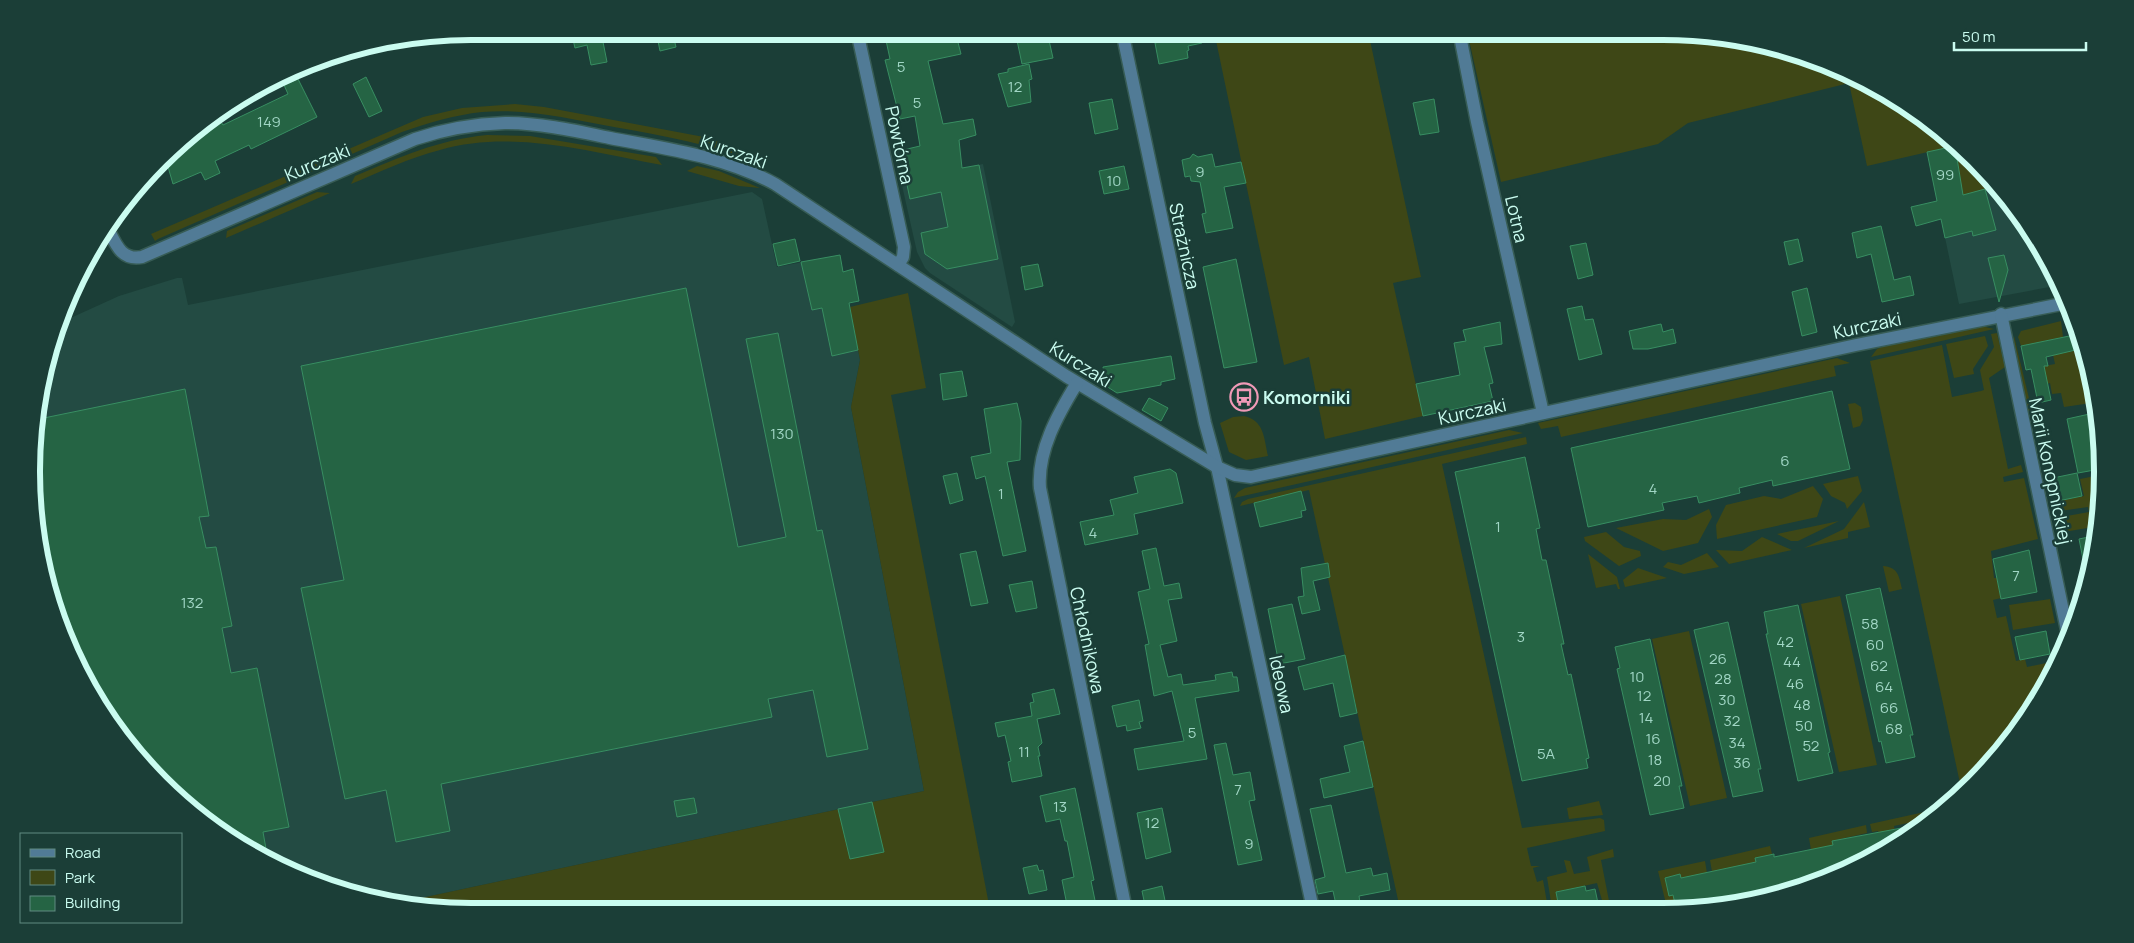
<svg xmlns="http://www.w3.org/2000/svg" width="2134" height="943" viewBox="0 0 2134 943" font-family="Manrope,sans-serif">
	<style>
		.built { fill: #234b43 }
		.green { fill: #3e4716 }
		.building { fill: #256444; stroke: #388e62 }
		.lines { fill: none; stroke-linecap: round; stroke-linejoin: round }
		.minor-casing { stroke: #375c55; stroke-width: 15 }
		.minor { stroke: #517b96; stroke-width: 12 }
		.labels { text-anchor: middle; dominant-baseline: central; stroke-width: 5; stroke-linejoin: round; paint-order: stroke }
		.number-label { font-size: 15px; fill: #a1d6c5 }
		.street-label { font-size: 18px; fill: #cafcf0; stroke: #1b3e37 }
		.poi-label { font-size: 18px; font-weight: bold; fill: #cafcf0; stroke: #1b3e37; text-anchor: start }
		.rim { fill: none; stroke: #cafcf0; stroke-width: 6 }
	</style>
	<rect width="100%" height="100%" fill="#1b3e37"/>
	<!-- built -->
	<g class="built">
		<path d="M 1955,146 L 1963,195 L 1996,187 L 2012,204 L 2060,285 L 1959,304 L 1927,152 Z"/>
		<path d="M 983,164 L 1015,322 L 1012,327 L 930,273 L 925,268 L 917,252 L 901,181 Z"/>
		<path d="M 752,192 L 762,199 L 777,267 L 840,255 L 860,360 L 851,407 L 924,791 L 407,901 L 330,888 L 252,853 L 181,803 L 90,691 L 55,613 L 35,529 L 40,386 L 64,321 L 119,296 L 177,278 L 182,278 L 188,305 Z"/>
	</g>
	<!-- green -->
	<g class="green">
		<path d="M 1214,31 L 1368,31 L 1421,277 L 1393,283 L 1423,416 L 1325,439 L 1309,357 L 1284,365 Z"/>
		<path d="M 1467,31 L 1663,31 L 1804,55 L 1883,90 L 1953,141 L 1996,187 L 1963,195 L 1954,146 L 1867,166 L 1849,83 L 1688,123 L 1658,144 L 1501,182 Z"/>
		<path d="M 515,104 L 544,107 L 704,137 L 759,155 L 760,164 C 713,144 664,136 614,127 C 570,119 527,108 482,112 C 454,115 428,123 402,132 L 158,239 L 155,241 L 151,234 L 423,117 L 462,108 Z"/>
		<path d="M 487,135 L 530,136 L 656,157 L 662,165 C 589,152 513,129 440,150 C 409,158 380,172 351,184 L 355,176 C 401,157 437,140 487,135 Z"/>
		<path d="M 697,166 L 719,171 L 760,188 L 739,186 L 687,171 Z"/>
		<path d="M 317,192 L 330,193 L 226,238 L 227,231 Z"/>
		<path d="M 908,293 L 926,388 L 891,395 L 990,910 L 472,912 L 407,901 L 924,791 L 851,407 L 860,360 L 850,307 Z"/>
		<path d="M 2061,321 L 2063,337 L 2021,346 L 2018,337 L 2021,331 Z"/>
		<path d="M 1981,326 L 1994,329 L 1871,357 L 1877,349 L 1884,346 Z"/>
		<path d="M 1997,333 L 2005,367 L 1989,378 L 2008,469 L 2021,465 L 2023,472 L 2003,477 L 2004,482 L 2024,478 L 2038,539 L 1991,551 L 1994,578 L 1997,578 L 2001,598 L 1993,600 L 1997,618 L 2006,616 L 2016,661 L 2025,659 L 2027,667 L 2056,661 L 2031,711 L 2025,712 L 2027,717 L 2017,720 L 2018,728 L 1961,788 L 1870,361 L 1942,345 L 1952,397 L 1981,391 L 1984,390 L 1980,370 L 1994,347 L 1991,334 Z"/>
		<path d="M 1985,336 L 1988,346 L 1973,369 L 1974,374 L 1954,378 L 1946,344 Z"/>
		<path d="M 2014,336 L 2032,411 L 2027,412 L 2014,350 Z"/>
		<path d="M 2073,351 L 2085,351 L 2088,358 L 2102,449 L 2091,403 L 2064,407 L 2061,393 L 2052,394 L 2050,383 L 2041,386 L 2044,366 L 2055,364 L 2053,355 Z"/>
		<path d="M 1837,358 L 1850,363 L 1834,366 L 1836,376 L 1561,437 L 1558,426 L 1541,429 L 1538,423 Z"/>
		<path d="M 1855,403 L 1861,407 L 1863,420 L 1860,426 L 1853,428 L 1848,404 Z"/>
		<path d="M 1244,416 C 1264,420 1264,438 1268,456 L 1246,460 L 1229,452 L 1220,423 L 1233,417 Z"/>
		<path d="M 1509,430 L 1523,433 L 1234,498 L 1238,492 L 1245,488 Z"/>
		<path d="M 1526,437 L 1527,444 L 1442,464 L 1522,828 L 1600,818 L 1604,820 L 1605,831 L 1527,848 L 1531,866 L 1540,866 L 1533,868 L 1537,882 L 1543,880 L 1548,908 L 1400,909 L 1309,490 L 1240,506 L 1242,502 L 1248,499 Z"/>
		<path d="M 2101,458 L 2099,526 L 2064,532 L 2061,517 L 2089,512 L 2088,507 L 2060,511 L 2058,501 L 2084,496 L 2080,479 L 2100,475 L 2098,459 Z"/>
		<path d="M 1858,476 L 1862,491 L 1847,509 L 1845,503 L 1831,496 L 1823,484 Z"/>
		<path d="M 1813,486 L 1823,499 L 1817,517 L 1717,539 L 1716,525 L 1726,505 L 1764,496 L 1781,499 Z"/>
		<path d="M 1864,502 L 1870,527 L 1848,532 L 1848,538 L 1804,548 L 1844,529 Z"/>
		<path d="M 1709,509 L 1712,517 L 1698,543 L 1663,551 L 1616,528 L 1663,519 L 1686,520 Z"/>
		<path d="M 1839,521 L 1798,541 L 1791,541 L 1777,534 Z"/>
		<path d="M 1606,532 L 1624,547 L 1640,551 L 1641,556 L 1619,566 L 1585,541 L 1584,537 Z"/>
		<path d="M 1762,537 L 1792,550 L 1729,564 L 1716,550 L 1742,551 Z"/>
		<path d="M 1707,553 L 1719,567 L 1684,574 L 1663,567 L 1668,562 L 1681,565 Z"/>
		<path d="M 1588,554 L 1617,577 L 1620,589 L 1618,589 L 1616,584 L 1596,588 Z"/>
		<path d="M 1883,566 C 1898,567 1899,576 1902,589 L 1889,592 Z"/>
		<path d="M 1638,568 L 1667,578 L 1625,587 L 1623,580 Z"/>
		<path d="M 1840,596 L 1877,765 L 1839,772 L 1801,604 Z"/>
		<path d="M 2050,599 L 2055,623 L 2013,630 L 2009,605 Z"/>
		<path d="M 1689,631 L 1727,798 L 1690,806 L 1652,639 Z"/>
		<path d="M 1599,801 L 1603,815 L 1569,819 L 1567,808 Z"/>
		<path d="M 1929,811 L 1931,818 L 1894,826 L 1895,831 L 1879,835 L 1878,831 L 1872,832 L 1870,824 Z"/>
		<path d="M 1866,825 L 1867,833 L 1832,841 L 1833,845 L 1811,850 L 1809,838 Z"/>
		<path d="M 1770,846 L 1772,854 L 1755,858 L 1756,862 L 1712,872 L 1710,860 Z"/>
		<path d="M 1613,849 L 1614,857 L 1601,860 L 1610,906 L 1604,907 L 1597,883 L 1556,892 L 1559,908 L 1552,908 L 1547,877 L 1567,872 L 1564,860 L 1570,861 L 1574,874 L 1590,871 L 1587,857 Z"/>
		<path d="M 1705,861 L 1707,873 L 1681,878 L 1680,874 L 1665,878 L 1669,896 L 1673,895 L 1676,908 L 1667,908 L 1658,871 Z"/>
	</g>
	<!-- building -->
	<g class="building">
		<path d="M 571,31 L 622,31 L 623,38 L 603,42 L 607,62 L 591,65 L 587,45 L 575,48 Z"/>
		<path d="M 656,31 L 672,31 L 676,47 L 660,51 Z"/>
		<path d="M 884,31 L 908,31 L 909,36 L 930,31 L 955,31 L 961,54 L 928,61 L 943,124 L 973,119 L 976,135 L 959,140 L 962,168 L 979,165 L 998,259 L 947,269 L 925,254 L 921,233 L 948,227 L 941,192 L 910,199 L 906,180 L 909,179 L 903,150 L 920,146 L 915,116 L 900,119 L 885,60 L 890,59 Z"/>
		<path d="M 1015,31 L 1044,31 L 1045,36 L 1048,36 L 1053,58 L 1022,64 Z"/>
		<path d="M 1167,31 L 1199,31 L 1202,43 L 1188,46 L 1189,50 L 1187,51 L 1188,58 L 1159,64 L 1155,43 L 1169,40 Z"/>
		<path d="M 1029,64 L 1032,79 L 1029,80 L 1031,102 L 1008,107 L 998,74 L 1008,72 L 1008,69 Z"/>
		<path d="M 366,77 L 382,111 L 369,117 L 353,84 Z"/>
		<path d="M 298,79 L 317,117 L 251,149 L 249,145 L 215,161 L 220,173 L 205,180 L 201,172 L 173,184 L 166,160 L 174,149 L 187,143 L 185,138 L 205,124 L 206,126 L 219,119 L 223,125 L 288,94 L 284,85 Z"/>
		<path d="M 1112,99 L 1118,129 L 1095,134 L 1089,103 Z"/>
		<path d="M 1434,99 L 1439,132 L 1420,135 L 1413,103 Z"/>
		<path d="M 1955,146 L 1963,195 L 1985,189 L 1996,230 L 1973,236 L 1972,231 L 1945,238 L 1941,219 L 1916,226 L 1911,207 L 1937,201 L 1927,152 Z"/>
		<path d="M 1193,154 L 1198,157 L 1212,154 L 1215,167 L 1241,162 L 1246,183 L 1224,187 L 1233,228 L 1206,233 L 1202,214 L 1206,213 L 1200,182 L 1191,181 L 1190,176 L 1185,177 L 1182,160 L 1190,158 Z"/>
		<path d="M 1124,166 L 1129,189 L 1104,194 L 1099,171 Z"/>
		<path d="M 1881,226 L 1894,280 L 1910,276 L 1914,295 L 1882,302 L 1871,254 L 1857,258 L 1852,233 Z"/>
		<path d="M 795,239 L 800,261 L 778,266 L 773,244 Z"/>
		<path d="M 1798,239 L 1803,261 L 1789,265 L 1784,242 Z"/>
		<path d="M 1586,243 L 1593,275 L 1578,279 L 1570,246 Z"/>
		<path d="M 840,255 L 843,272 L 853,269 L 859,301 L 849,303 L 858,350 L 832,356 L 822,308 L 812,310 L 801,262 Z"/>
		<path d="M 2004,255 L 2008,270 L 1999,302 L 1988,258 Z"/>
		<path d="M 1236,259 L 1257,362 L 1224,368 L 1203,267 Z"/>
		<path d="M 1038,264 L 1043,286 L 1025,290 L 1021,267 Z"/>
		<path d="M 686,288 L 738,547 L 786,537 L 746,339 L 778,333 L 817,531 L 822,530 L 868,749 L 827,757 L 813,690 L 768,699 L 772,717 L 441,784 L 450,831 L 396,842 L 386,790 L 345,799 L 301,588 L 344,580 L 301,366 Z"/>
		<path d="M 1807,288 L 1817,332 L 1802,336 L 1792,292 Z"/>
		<path d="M 1582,306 L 1585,320 L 1593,319 L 1602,354 L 1579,360 L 1567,309 Z"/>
		<path d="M 1500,322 L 1502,344 L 1484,347 L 1493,383 L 1489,384 L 1493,401 L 1423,416 L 1416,384 L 1460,375 L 1454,343 L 1466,341 L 1463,330 Z"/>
		<path d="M 1661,324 L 1663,332 L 1673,329 L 1676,343 L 1648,349 L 1633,349 L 1629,331 Z"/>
		<path d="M 2079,334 L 2084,348 L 2046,357 L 2048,366 L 2044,366 L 2051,400 L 2038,403 L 2031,369 L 2026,370 L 2021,346 Z"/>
		<path d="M 1171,356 L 1175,379 L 1161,382 L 1161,385 L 1117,393 L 1106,386 L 1103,367 Z"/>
		<path d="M 962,371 L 967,396 L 943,400 L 940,374 Z"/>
		<path d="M 185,389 L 209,516 L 199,517 L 206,548 L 216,547 L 232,626 L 222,628 L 231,673 L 257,668 L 289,827 L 263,832 L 268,860 L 252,853 L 181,803 L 90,691 L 55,613 L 35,529 L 39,419 Z"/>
		<path d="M 1832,391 L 1850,469 L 1773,486 L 1772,480 L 1739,488 L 1740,493 L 1699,503 L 1697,496 L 1662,503 L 1664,510 L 1588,527 L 1571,448 Z"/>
		<path d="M 1149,398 L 1168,408 L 1161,421 L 1142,410 Z"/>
		<path d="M 1017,403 L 1021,421 L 1020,460 L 1007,462 L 1026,551 L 1003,556 L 985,476 L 976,479 L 971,457 L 991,453 L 984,409 Z"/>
		<path d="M 2094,413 L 2101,446 L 2095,447 L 2100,469 L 2078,473 L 2067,419 Z"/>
		<path d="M 1525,457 L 1540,528 L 1536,529 L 1542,560 L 1546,560 L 1564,644 L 1561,644 L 1568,675 L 1571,674 L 1589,758 L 1586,759 L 1588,768 L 1522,781 L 1455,472 Z"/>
		<path d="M 1170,469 L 1176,473 L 1183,503 L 1134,514 L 1138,534 L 1085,545 L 1080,522 L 1114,515 L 1110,500 L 1138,493 L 1134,477 Z"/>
		<path d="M 957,473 L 963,500 L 950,504 L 943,476 Z"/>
		<path d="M 2077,473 L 2082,496 L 2058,501 L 2053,478 Z"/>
		<path d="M 1301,491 L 1306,510 L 1301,511 L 1302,517 L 1260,527 L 1254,503 Z"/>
		<path d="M 2098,535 L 2087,579 L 2079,539 Z"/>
		<path d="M 1156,548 L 1164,586 L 1179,583 L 1182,598 L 1168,600 L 1177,641 L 1160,645 L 1168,677 L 1181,674 L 1183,685 L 1216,680 L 1215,675 L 1232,672 L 1233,677 L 1237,677 L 1239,691 L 1195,698 L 1207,759 L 1138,770 L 1134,749 L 1184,741 L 1172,691 L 1154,696 L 1145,645 L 1149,644 L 1138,592 L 1150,589 L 1142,551 Z"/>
		<path d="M 2029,550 L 2037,592 L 2001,599 L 1993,559 Z"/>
		<path d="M 976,551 L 988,603 L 971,606 L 960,554 Z"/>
		<path d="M 1328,563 L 1330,577 L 1313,581 L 1320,610 L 1302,614 L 1298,597 L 1304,596 L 1301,568 Z"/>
		<path d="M 1032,581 L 1037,608 L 1016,612 L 1009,585 Z"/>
		<path d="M 1880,588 L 1913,735 L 1910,735 L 1915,757 L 1886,763 L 1881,741 L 1879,742 L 1846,595 Z"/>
		<path d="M 1292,604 L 1305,659 L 1279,664 L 1268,609 Z"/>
		<path d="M 1798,605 L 1830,752 L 1828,753 L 1833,773 L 1798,781 L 1766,634 L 1768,634 L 1764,612 Z"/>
		<path d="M 1728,622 L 1761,769 L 1758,769 L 1763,791 L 1733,797 L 1694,630 Z"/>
		<path d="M 2046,631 L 2050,654 L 2020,660 L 2015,637 Z"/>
		<path d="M 1650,639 L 1682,786 L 1679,786 L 1684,808 L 1650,815 L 1617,669 L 1620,668 L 1615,647 Z"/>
		<path d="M 1345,655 L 1357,713 L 1340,717 L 1333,683 L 1304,690 L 1298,667 Z"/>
		<path d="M 1054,689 L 1060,714 L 1037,719 L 1042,743 L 1038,747 L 1040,756 L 1038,756 L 1042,776 L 1012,782 L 1008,762 L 1011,761 L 1005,735 L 998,737 L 995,723 L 1032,716 L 1030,703 L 1034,702 L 1032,694 Z"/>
		<path d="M 1139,700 L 1143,721 L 1139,722 L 1141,728 L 1127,731 L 1126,725 L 1117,727 L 1112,706 Z"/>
		<path d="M 1363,741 L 1373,787 L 1324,798 L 1320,779 L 1350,772 L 1344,746 Z"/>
		<path d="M 1226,743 L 1233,775 L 1250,772 L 1255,800 L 1249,801 L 1262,860 L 1238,865 L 1214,745 Z"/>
		<path d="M 1075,788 L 1094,880 L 1091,881 L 1097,910 L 1068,910 L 1062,880 L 1074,877 L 1067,841 L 1065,841 L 1060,819 L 1046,822 L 1040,796 Z"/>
		<path d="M 694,798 L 697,813 L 677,817 L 674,801 Z"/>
		<path d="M 872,802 L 884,852 L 850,859 L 838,809 Z"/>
		<path d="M 1331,805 L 1346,873 L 1371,868 L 1373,876 L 1387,873 L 1390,890 L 1359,896 L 1361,909 L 1337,909 L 1333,891 L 1318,894 L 1315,880 L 1325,877 L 1310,809 Z"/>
		<path d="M 1162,808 L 1171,852 L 1146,859 L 1137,813 Z"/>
		<path d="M 1923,824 L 1831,878 L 1715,908 L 1676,908 L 1673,895 L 1669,896 L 1665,878 L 1680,874 L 1681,878 L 1756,862 L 1755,858 L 1774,854 L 1774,857 L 1833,845 L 1832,841 Z"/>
		<path d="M 1037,865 L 1039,871 L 1043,870 L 1047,890 L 1029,894 L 1023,868 Z"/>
		<path d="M 1162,886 L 1167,910 L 1146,910 L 1142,891 Z"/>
		<path d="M 1585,886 L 1586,891 L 1595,889 L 1599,908 L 1559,908 L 1556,892 Z"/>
	</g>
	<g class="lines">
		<!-- minor casing -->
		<g class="minor-casing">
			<g id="minor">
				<path d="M 857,31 L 904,247 L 903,257 L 898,265"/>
				<path d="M 1122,31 L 1205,423 L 1217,467 L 1313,909"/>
				<path d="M 1459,31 L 1477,122 L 1543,413"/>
				<path d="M 108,229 C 116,245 122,261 142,257 L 415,139 C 445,129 473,124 505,123 C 540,123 576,131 610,138 C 667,149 723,156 775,184 L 1066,376 L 1217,467 L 1235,475 L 1251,477 L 1856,345 L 2067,303"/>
				<path d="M 2001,314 L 2068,635"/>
				<path d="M 1077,383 C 1058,414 1037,451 1040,488 L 1126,910"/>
			</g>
		</g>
		<!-- minor -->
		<use href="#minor" class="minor"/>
	</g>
	<!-- icons -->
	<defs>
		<g id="bus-ring" transform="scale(1.4375)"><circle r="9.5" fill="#1b3e37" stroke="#f09ab7" stroke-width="1.5"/><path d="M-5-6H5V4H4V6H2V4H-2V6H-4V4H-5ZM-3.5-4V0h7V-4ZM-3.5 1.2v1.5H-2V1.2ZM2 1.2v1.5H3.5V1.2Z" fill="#f09ab7"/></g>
	</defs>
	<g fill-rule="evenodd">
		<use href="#bus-ring" x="1244" y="397"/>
	</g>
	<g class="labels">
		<!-- number labels -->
		<g class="number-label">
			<text x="901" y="66">5</text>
			<text x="1015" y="86">12</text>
			<text x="917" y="102">5</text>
			<text x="269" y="121">149</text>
			<text x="1200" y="171">9</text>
			<text x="1945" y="174">99</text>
			<text x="1114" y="180">10</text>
			<text x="782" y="433">130</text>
			<text x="1785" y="460">6</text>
			<text x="1653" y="488">4</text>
			<text x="1001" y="493">1</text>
			<text x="1498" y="526">1</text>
			<text x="1093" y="532">4</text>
			<text x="2016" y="575">7</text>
			<text x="192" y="602">132</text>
			<text x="1870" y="623">58</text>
			<text x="1521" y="636">3</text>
			<text x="1785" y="641">42</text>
			<text x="1875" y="644">60</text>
			<text x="1718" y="658">26</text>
			<text x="1792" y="661">44</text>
			<text x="1879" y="665">62</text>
			<text x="1637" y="676">10</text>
			<text x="1723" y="678">28</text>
			<text x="1795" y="683">46</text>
			<text x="1884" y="686">64</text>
			<text x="1644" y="695">12</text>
			<text x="1727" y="699">30</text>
			<text x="1802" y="704">48</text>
			<text x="1889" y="707">66</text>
			<text x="1646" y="717">14</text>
			<text x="1732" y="720">32</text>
			<text x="1804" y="725">50</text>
			<text x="1894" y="728">68</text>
			<text x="1192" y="732">5</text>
			<text x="1653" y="738">16</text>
			<text x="1737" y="742">34</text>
			<text x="1811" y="745">52</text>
			<text x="1024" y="751">11</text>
			<text x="1546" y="753">5A</text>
			<text x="1655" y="759">18</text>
			<text x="1742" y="762">36</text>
			<text x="1662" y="780">20</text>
			<text x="1238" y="789">7</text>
			<text x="1060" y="806">13</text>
			<text x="1152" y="822">12</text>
			<text x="1249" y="843">9</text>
		</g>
		<!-- street labels -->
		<g class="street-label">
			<text transform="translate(900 145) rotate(78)">Powtórna</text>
			<text transform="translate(734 151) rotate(19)">Kurczaki</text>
			<text transform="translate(317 162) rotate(-23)">Kurczaki</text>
			<text transform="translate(1517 219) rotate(77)">Lotna</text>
			<text transform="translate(1185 246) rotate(78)">Strażnicza</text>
			<text transform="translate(1867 325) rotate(-12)">Kurczaki</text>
			<text transform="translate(1081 364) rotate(32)">Kurczaki</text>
			<text transform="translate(1472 411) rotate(-12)">Kurczaki</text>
			<text transform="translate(2051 471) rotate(78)">Marii Konopnickiej</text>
			<text transform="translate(1088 640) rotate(78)">Chłodnikowa</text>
			<text transform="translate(1282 684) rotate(78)">Ideowa</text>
		</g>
		<!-- poi labels -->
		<g class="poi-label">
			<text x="1263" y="397">Komorniki</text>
		</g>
	</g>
	<!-- crop -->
	<path d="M0 0H2134V943H0ZM471 40H1663A431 431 0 0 1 2094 471V472A431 431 0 0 1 1663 903H471A431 431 0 0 1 40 472V471A431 431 0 0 1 471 40Z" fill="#1b3e37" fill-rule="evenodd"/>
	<path class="rim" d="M471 40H1663A431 431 0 0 1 2094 471V472A431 431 0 0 1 1663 903H471A431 431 0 0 1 40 472V471A431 431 0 0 1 471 40Z"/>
	<!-- legend -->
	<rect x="20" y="833" width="162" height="90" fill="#1b3e37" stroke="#618a81"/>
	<rect x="30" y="849" width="25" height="8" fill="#517b96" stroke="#618a81"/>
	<text x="65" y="858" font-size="15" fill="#cafcf0">Road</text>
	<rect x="30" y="870" width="25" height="15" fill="#3e4716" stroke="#618a81"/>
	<text x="65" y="883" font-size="15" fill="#cafcf0">Park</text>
	<rect x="30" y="896" width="25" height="15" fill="#256444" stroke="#618a81"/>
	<text x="65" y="908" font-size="15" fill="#cafcf0">Building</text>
	<!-- scale -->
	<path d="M1954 42v8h132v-8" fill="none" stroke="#cafcf0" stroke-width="2.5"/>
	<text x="1962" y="42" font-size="15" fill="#cafcf0" stroke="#1b3e37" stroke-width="4" paint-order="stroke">50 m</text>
</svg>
